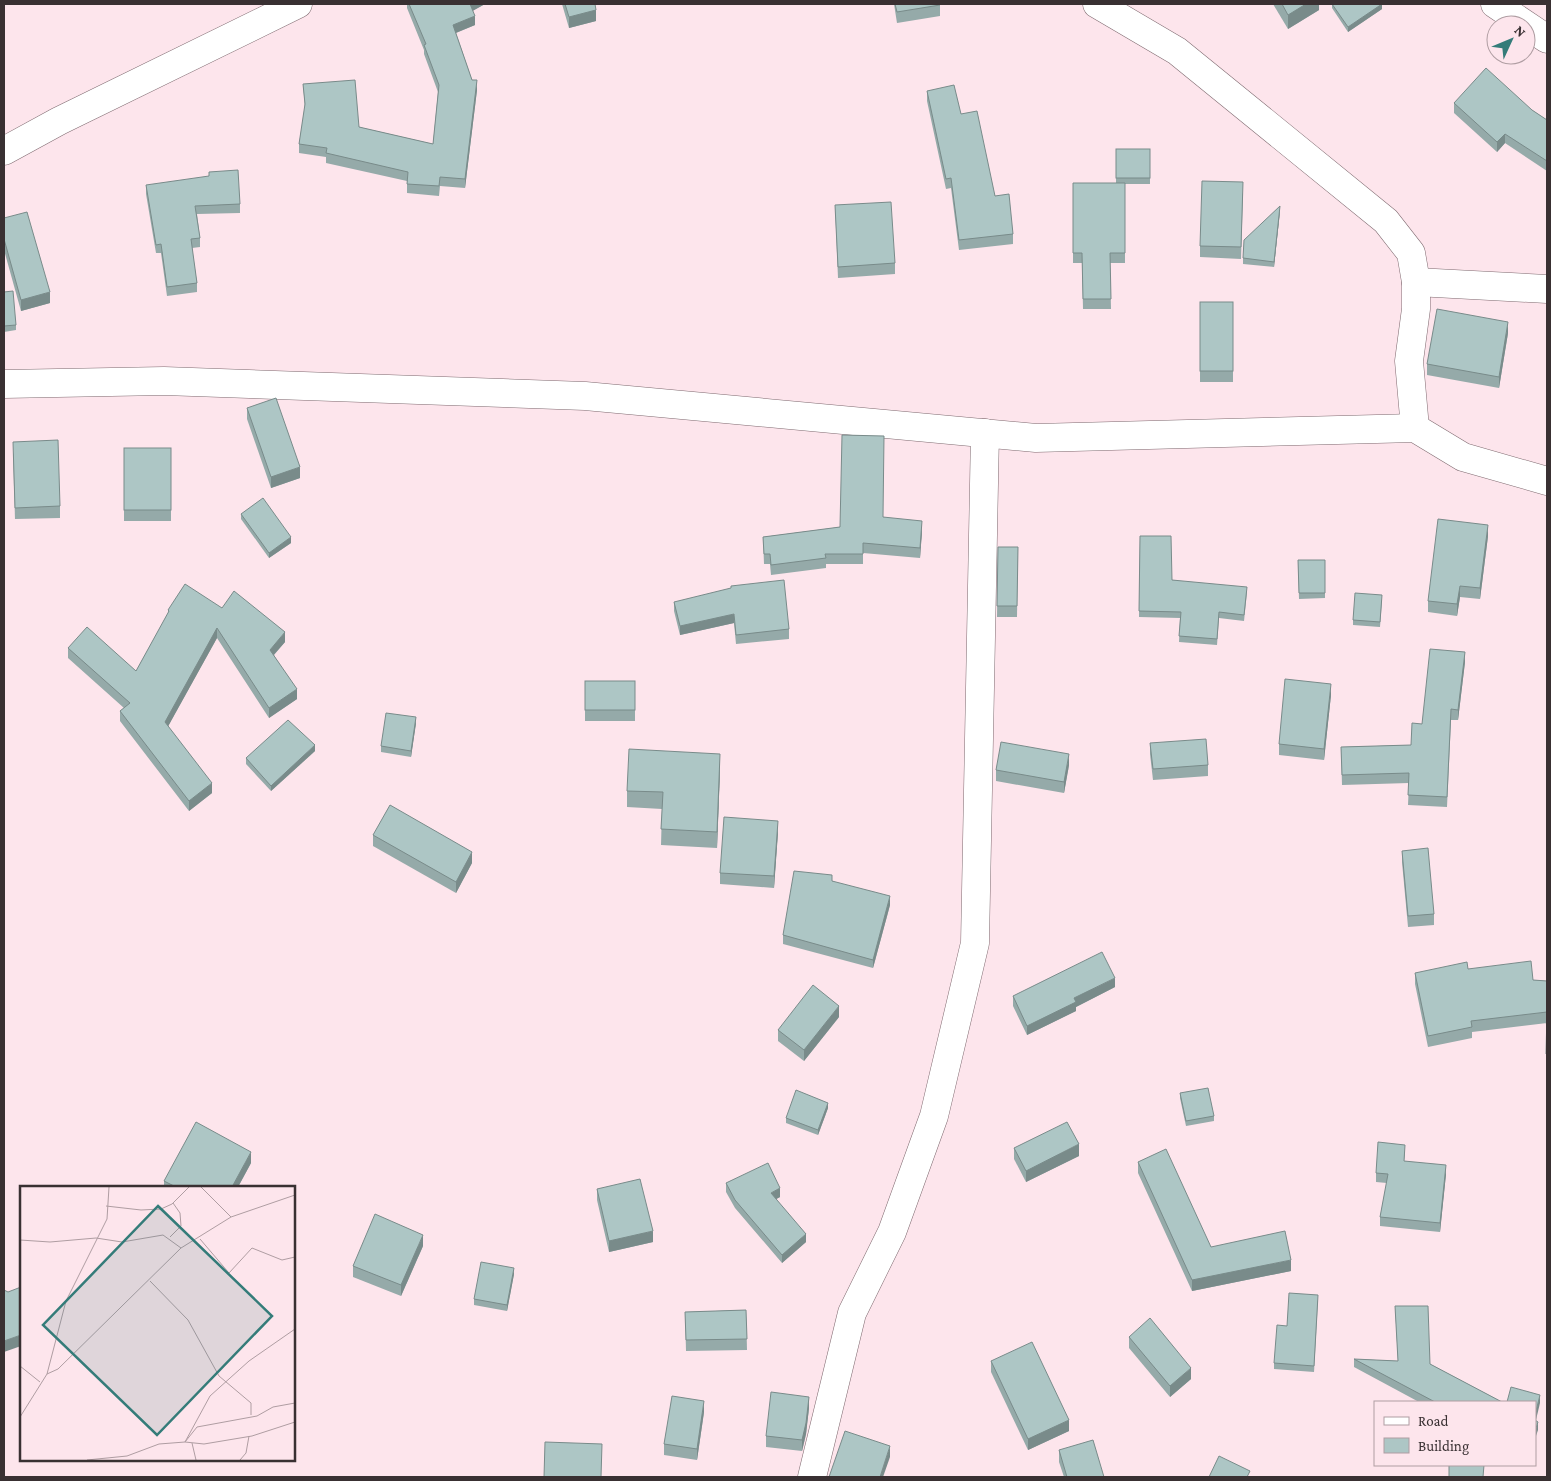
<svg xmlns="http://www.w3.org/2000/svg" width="1551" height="1481" viewBox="0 0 1551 1481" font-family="'Crimson Pro',serif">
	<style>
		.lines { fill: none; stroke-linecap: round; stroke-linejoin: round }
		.minor-casing { stroke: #7f6a70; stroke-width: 29 }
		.minor { stroke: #fff; stroke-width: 28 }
		.wall { fill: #95aaa9 }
		.shaded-wall { fill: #798b8a }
		.building { fill: #adc6c5; stroke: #798b8a }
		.inset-road { fill: none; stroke: #af9da2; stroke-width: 1 }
		.view { fill: #347c79; fill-opacity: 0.15; stroke: #347c79; stroke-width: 2.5 }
		.inset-edge { fill: none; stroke: #393032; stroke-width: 2.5 }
	</style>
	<rect width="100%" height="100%" fill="#fde5ec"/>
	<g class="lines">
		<!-- minor casing -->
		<g class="minor-casing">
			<g id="minor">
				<path d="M 1097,4 L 1177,51 L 1386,221 L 1411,253 L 1416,282 L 1416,309 L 1409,361 L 1415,428"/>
				<path d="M 1495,4 L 1547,39"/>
				<path d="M 4,151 L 59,121 L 298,4"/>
				<path d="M 1416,282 L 1547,289"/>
				<path d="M 4,384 L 164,381 L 585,396 L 1036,438 L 1415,428 L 1463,457 L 1547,481"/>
				<path d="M 812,1477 L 852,1313 L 892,1232 L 934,1116 L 975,943 L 985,433"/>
			</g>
		</g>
		<!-- minor -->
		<use href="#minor" class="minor"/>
	</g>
	<!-- wall -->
	<g class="wall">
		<path d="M 407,4 L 485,4 L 472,11 L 475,25 L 456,33 L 472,80 L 477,90 L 465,188 L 440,186 L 439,196 L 407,193 L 407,181 L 326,163 L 326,157 L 299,153 L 299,144 L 305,108 L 303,84 L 359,127 L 433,144 L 438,92 L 424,54 L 424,50 L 407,8 Z"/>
		<path d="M 562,4 L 595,4 L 596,21 L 569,28 Z"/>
		<path d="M 894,4 L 940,4 L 940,16 L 897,23 Z"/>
		<path d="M 1273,4 L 1319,4 L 1319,10 L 1288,29 Z"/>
		<path d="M 1332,4 L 1382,4 L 1382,9 L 1348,32 L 1332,8 Z"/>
		<path d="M 927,91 L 961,114 L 995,196 L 1013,234 L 1013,244 L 959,250 L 951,188 L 946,189 L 927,101 Z"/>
		<path d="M 1454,103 L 1532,110 L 1547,120 L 1547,171 L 1505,143 L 1497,152 L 1454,113 Z"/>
		<path d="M 1116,149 L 1150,149 L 1150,184 L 1125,184 L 1125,263 L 1110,263 L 1111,309 L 1083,309 L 1082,263 L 1073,263 L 1073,183 L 1116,183 Z"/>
		<path d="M 146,185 L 240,204 L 240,213 L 197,214 L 200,238 L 200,247 L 192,248 L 197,283 L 197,292 L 167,296 L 161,253 L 156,253 L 146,194 Z"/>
		<path d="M 1243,193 L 1241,259 L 1200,257 L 1200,246 Z"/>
		<path d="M 835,205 L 895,263 L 895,274 L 838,278 Z"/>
		<path d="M 1280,211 L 1274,267 L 1243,264 L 1243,258 Z"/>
		<path d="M 4,218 L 50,303 L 21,311 L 4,250 Z"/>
		<path d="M 4,292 L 16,325 L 16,330 L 4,332 Z"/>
		<rect x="1200" y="302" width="33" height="80"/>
		<path d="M 1508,333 L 1499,388 L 1427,375 L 1427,364 Z"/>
		<path d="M 247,408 L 300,478 L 271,488 L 247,419 Z"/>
		<rect x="124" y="448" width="47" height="73"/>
		<path d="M 13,453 L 60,506 L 60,518 L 15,519 Z"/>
		<path d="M 241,514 L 291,543 L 269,558 L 241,519 Z"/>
		<path d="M 883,517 L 922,531 L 920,558 L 863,553 L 863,564 L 826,564 L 826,568 L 771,575 L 770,564 L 764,564 L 763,537 L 840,527 Z"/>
		<path d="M 1140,536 L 1172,580 L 1247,592 L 1244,621 L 1219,618 L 1217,645 L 1179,642 L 1180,618 L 1139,617 Z"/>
		<path d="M 1488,536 L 1480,599 L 1460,597 L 1457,616 L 1428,612 L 1428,601 Z"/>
		<path d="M 998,547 L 1018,547 L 1017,617 L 997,617 Z"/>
		<path d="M 1298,560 L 1325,560 L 1325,598 L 1299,599 Z"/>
		<path d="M 1382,600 L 1380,627 L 1353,625 L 1353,620 Z"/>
		<path d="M 674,602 L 789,629 L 789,639 L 736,644 L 734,623 L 680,635 L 674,611 Z"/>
		<path d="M 222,608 L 285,642 L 274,655 L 297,699 L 269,718 L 217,638 L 168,726 L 212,793 L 189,811 L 120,721 L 120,711 L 124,708 L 68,658 L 68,648 L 136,671 L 168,614 L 168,610 Z"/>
		<path d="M 1465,662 L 1458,720 L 1451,720 L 1447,807 L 1408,805 L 1409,783 L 1342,785 L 1341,747 L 1411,745 L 1422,724 Z"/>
		<rect x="585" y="681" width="50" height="40"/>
		<path d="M 1331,695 L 1324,760 L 1279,755 L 1279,744 Z"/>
		<path d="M 416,723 L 411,757 L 381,752 L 381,746 Z"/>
		<path d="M 1150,743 L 1208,765 L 1208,776 L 1153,780 L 1150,754 Z"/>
		<path d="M 315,751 L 271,791 L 246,764 L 246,758 Z"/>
		<path d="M 1069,765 L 1064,793 L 996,781 L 996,770 Z"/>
		<path d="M 720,770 L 717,848 L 661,845 L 662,809 L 627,807 L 627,791 Z"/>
		<path d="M 778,832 L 774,888 L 720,884 L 720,873 Z"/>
		<path d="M 373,835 L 472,863 L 456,893 L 373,846 Z"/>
		<path d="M 1402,851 L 1434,914 L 1434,925 L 1408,927 L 1402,862 Z"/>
		<path d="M 832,881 L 890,905 L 873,968 L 783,944 L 783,935 Z"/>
		<path d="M 1468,969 L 1533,980 L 1547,981 L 1547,1065 L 1546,1065 L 1547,1023 L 1472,1032 L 1472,1038 L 1428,1047 L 1415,984 L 1415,973 Z"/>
		<path d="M 1115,987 L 1076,1007 L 1076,1011 L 1027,1035 L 1013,1006 L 1013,996 Z"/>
		<path d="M 839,1017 L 804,1061 L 778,1041 L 778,1030 Z"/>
		<path d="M 1180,1093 L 1214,1116 L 1214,1121 L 1186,1126 L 1180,1098 Z"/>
		<path d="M 828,1108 L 818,1135 L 786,1123 L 786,1118 Z"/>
		<path d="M 1014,1148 L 1079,1156 L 1026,1182 L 1014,1159 Z"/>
		<path d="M 1405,1154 L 1404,1161 L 1446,1174 L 1440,1232 L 1380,1226 L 1380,1217 L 1387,1183 L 1376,1182 L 1376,1173 Z"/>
		<path d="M 1138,1162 L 1211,1247 L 1291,1271 L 1192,1291 L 1138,1173 Z"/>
		<path d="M 251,1163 L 238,1187 L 164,1187 L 164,1181 Z"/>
		<path d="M 726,1183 L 780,1197 L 776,1199 L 806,1242 L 782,1263 L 735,1208 L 726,1192 Z"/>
		<path d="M 597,1189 L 653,1242 L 609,1252 L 597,1200 Z"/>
		<path d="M 423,1246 L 401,1296 L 353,1277 L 353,1266 Z"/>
		<path d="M 514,1274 L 507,1311 L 474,1305 L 474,1299 Z"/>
		<path d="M 1318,1300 L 1314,1372 L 1274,1369 L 1274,1363 L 1287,1326 Z"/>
		<path d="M 1395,1306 L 1430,1364 L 1502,1402 L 1419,1402 L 1354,1367 L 1354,1359 L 1398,1361 Z"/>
		<path d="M 746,1310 L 747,1350 L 686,1351 L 685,1312 Z"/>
		<path d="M 1129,1337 L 1191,1379 L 1170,1397 L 1129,1348 Z"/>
		<path d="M 991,1361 L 1069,1431 L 1028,1450 L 991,1372 Z"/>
		<path d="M 809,1408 L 806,1434 L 802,1451 L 766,1447 L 766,1436 Z"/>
		<path d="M 704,1412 L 697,1460 L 664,1455 L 664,1444 Z"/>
		<path d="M 1059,1450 L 1104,1477 L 1064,1477 L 1059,1462 Z"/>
	</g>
	<!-- shaded-wall -->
	<g class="shaded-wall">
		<path d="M 469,4 L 485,4 L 469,13 Z"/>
		<path d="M 1306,4 L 1319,4 L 1319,10 L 1288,29 L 1288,15 Z"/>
		<path d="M 1382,4 L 1382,9 L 1348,32 L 1348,27 Z"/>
		<path d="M 596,10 L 596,21 L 569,28 L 569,17 Z"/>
		<path d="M 475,16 L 475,25 L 453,34 L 453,25 Z"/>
		<path d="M 477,80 L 477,90 L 465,188 L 465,179 Z"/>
		<path d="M 1505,134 L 1505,143 L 1497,152 L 1497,142 Z"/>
		<path d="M 1280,206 L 1280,211 L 1274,267 L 1274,262 Z"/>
		<path d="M 50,292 L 50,303 L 21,311 L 21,300 Z"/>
		<path d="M 1508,322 L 1508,333 L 1499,388 L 1499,377 Z"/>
		<path d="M 300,467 L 300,478 L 271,488 L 271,477 Z"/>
		<path d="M 922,521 L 922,531 L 920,558 L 920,548 Z"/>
		<path d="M 1488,525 L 1488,536 L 1480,599 L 1480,588 Z"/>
		<path d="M 291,537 L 291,543 L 269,558 L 269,553 Z"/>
		<path d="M 1460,586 L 1460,597 L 1457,616 L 1457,604 Z"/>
		<path d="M 734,614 L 734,623 L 680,635 L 680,626 Z"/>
		<path d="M 217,628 L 217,638 L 165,732 L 165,722 Z"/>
		<path d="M 285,632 L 285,642 L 270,659 L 270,650 Z"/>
		<path d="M 1465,652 L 1465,662 L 1458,720 L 1458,710 Z"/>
		<path d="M 1331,684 L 1331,695 L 1324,760 L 1324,749 Z"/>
		<path d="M 297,689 L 297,699 L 269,718 L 269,708 Z"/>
		<path d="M 416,717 L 416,723 L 411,757 L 411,751 Z"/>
		<path d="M 315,745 L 315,751 L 271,791 L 271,786 Z"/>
		<path d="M 720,754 L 720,770 L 717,848 L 717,832 Z"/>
		<path d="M 1069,754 L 1069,765 L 1064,793 L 1064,782 Z"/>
		<path d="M 212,783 L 212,793 L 189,811 L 189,801 Z"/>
		<path d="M 778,821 L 778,832 L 774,888 L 774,876 Z"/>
		<path d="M 472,852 L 472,863 L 456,893 L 456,882 Z"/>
		<path d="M 890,896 L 890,905 L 873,968 L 873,960 Z"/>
		<path d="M 1115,978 L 1115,987 L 1076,1007 L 1076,1011 L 1027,1035 L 1027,1026 L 1074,998 Z"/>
		<path d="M 839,1006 L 839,1017 L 804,1061 L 804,1050 Z"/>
		<path d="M 828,1103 L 828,1108 L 818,1135 L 818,1130 Z"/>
		<path d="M 1079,1144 L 1079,1156 L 1026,1182 L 1026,1171 Z"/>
		<path d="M 251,1152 L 251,1163 L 238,1187 L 232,1187 Z"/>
		<path d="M 1446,1165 L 1446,1174 L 1440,1232 L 1440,1223 Z"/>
		<path d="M 780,1188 L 780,1197 L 771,1202 L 771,1193 Z"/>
		<path d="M 653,1231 L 653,1242 L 609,1252 L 609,1241 Z"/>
		<path d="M 806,1234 L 806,1242 L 782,1263 L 782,1255 Z"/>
		<path d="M 423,1235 L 423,1246 L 401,1296 L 401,1285 Z"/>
		<path d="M 1291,1260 L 1291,1271 L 1192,1291 L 1192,1280 Z"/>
		<path d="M 514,1268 L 514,1274 L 507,1311 L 507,1305 Z"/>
		<path d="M 21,1335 L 21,1346 L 4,1352 L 4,1341 Z"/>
		<path d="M 1191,1368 L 1191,1379 L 1170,1397 L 1170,1386 Z"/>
		<path d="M 1540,1395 L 1540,1403 L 1535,1424 L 1535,1415 Z"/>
		<path d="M 809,1397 L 809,1408 L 806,1434 L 802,1451 L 802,1440 Z"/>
		<path d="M 704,1401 L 704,1412 L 697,1460 L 697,1449 Z"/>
		<path d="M 1069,1420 L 1069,1431 L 1028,1450 L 1028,1439 Z"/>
		<path d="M 1538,1422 L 1538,1430 L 1535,1439 L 1535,1431 Z"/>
		<path d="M 890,1446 L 890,1457 L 883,1477 L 880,1477 Z"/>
	</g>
	<!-- building -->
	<g class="building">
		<path d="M 409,4 L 470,4 L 475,16 L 453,25 L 472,80 L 477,80 L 465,179 L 440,177 L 439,186 L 407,184 L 408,172 L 326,153 L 327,148 L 299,144 L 305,104 L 303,84 L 355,80 L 359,127 L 433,144 L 439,85 L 424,45 L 426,44 Z"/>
		<path d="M 565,4 L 595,4 L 596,10 L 569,17 Z"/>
		<path d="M 895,4 L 940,4 L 940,5 L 897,12 Z"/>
		<path d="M 1282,4 L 1306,4 L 1288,15 Z"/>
		<path d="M 1332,4 L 1382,4 L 1348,27 Z"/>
		<path d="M 1486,68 L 1532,110 L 1547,120 L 1547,161 L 1505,134 L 1497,142 L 1454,103 Z"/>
		<path d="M 954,85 L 961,114 L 977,111 L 995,196 L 1009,194 L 1013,234 L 959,240 L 951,178 L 946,179 L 927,91 Z"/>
		<rect x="1116" y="149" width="34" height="29"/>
		<path d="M 238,170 L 240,204 L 195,206 L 200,238 L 191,239 L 197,283 L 167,287 L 161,244 L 156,245 L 146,185 L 209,176 L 209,172 Z"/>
		<path d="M 1202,181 L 1243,182 L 1241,247 L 1200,246 Z"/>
		<path d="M 1073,183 L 1125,183 L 1125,253 L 1110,253 L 1111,299 L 1083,299 L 1082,253 L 1073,253 Z"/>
		<path d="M 891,202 L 895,263 L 838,267 L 835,205 Z"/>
		<path d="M 1280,206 L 1274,262 L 1243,258 L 1244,240 Z"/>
		<path d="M 27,212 L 50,292 L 21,300 L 4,239 L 4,218 Z"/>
		<path d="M 13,291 L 16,325 L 4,326 L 4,292 Z"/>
		<rect x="1200" y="302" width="33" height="69"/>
		<path d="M 1437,309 L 1508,322 L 1499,377 L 1427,364 Z"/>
		<path d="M 276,398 L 300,467 L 271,477 L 247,408 Z"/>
		<path d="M 842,435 L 884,436 L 883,517 L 922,521 L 920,548 L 863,543 L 863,554 L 825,554 L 826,558 L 771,565 L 770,554 L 764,554 L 763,537 L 840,527 Z"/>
		<path d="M 58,440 L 60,506 L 15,508 L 13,442 Z"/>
		<rect x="124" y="448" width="47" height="62"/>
		<path d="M 263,498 L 291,537 L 269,553 L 241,514 Z"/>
		<path d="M 1438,519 L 1488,525 L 1480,588 L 1460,586 L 1457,604 L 1428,601 Z"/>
		<path d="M 1140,536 L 1171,536 L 1172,580 L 1247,587 L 1244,615 L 1219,612 L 1217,639 L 1179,636 L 1181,612 L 1139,611 Z"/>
		<path d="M 998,547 L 1018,547 L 1017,606 L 997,606 Z"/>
		<path d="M 1298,560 L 1325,560 L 1325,593 L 1299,593 Z"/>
		<path d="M 784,580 L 789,629 L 736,635 L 734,614 L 680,626 L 674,602 L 731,588 L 731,586 Z"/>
		<path d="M 185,584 L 222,608 L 234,591 L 285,632 L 270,650 L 297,689 L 269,708 L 217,628 L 165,722 L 212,783 L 189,801 L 120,711 L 130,703 L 68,648 L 87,627 L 136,671 L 169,611 L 168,610 Z"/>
		<path d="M 1355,593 L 1382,595 L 1380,622 L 1353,620 Z"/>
		<path d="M 1430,649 L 1465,652 L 1458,710 L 1451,709 L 1447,797 L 1408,795 L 1409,773 L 1342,775 L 1341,747 L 1411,745 L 1412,723 L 1422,724 Z"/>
		<path d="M 1285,679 L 1331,684 L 1324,749 L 1279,744 Z"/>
		<rect x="585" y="681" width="50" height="29"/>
		<path d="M 386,713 L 416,717 L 411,751 L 381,746 Z"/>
		<path d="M 288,720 L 315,745 L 271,786 L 246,758 Z"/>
		<path d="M 1206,739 L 1208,765 L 1153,769 L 1150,743 Z"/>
		<path d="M 1001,742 L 1069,754 L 1064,782 L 996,770 Z"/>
		<path d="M 629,749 L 720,754 L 717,832 L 661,829 L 663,792 L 627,791 Z"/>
		<path d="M 390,805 L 472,852 L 456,882 L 373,835 Z"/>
		<path d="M 724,817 L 778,821 L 774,876 L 720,873 Z"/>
		<path d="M 1428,848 L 1434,914 L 1408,916 L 1402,851 Z"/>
		<path d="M 794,871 L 832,875 L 832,881 L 890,896 L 873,960 L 783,935 Z"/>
		<path d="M 1102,952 L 1115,978 L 1074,998 L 1076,1002 L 1027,1026 L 1013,996 Z"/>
		<path d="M 1531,961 L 1533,980 L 1547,981 L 1547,1054 L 1546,1054 L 1547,1012 L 1471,1021 L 1472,1027 L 1428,1036 L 1415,973 L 1467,962 L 1468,969 Z"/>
		<path d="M 813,985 L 839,1006 L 804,1050 L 778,1030 Z"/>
		<path d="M 1208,1088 L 1214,1116 L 1186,1121 L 1180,1093 Z"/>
		<path d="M 796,1090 L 828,1103 L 818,1130 L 786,1118 Z"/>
		<path d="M 196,1122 L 251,1152 L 232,1187 L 176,1187 L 164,1181 Z"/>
		<path d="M 1067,1122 L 1079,1144 L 1026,1171 L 1014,1148 Z"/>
		<path d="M 1378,1142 L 1405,1145 L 1404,1161 L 1446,1165 L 1440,1223 L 1380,1217 L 1388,1174 L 1376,1173 Z"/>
		<path d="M 1166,1149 L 1211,1247 L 1285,1231 L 1291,1260 L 1192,1280 L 1138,1162 Z"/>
		<path d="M 768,1163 L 780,1188 L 771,1193 L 806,1234 L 782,1255 L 735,1200 L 726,1183 Z"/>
		<path d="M 640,1179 L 653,1231 L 609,1241 L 597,1189 Z"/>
		<path d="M 375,1214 L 423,1235 L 401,1285 L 353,1266 Z"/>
		<path d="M 481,1262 L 514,1268 L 507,1305 L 474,1299 Z"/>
		<path d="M 21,1287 L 21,1335 L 4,1341 L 4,1290 L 8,1292 Z"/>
		<path d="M 1289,1293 L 1318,1295 L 1314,1366 L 1274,1363 L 1277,1325 L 1287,1326 Z"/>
		<path d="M 1395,1306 L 1428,1306 L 1430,1364 L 1502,1402 L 1435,1402 L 1354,1359 L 1398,1361 Z"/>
		<path d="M 746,1310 L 747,1339 L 686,1340 L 685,1312 Z"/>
		<path d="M 1150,1318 L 1191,1368 L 1170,1386 L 1129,1337 Z"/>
		<path d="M 1032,1342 L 1069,1420 L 1028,1439 L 991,1361 Z"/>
		<path d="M 1511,1387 L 1540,1395 L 1535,1415 L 1535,1402 L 1507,1402 Z"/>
		<path d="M 771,1392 L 809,1397 L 806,1423 L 802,1440 L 766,1436 Z"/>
		<path d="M 672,1396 L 704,1401 L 697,1449 L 664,1444 Z"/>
		<path d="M 1535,1420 L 1538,1422 L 1535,1431 Z"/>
		<path d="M 845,1431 L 890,1446 L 880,1477 L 829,1477 Z"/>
		<path d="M 1093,1440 L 1104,1477 L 1067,1477 L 1059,1450 Z"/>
		<path d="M 545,1442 L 602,1444 L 601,1477 L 544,1477 Z"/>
		<path d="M 1219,1456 L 1250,1471 L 1247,1477 L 1209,1477 Z"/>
		<path d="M 1449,1465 L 1484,1465 L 1483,1477 L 1449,1477 Z"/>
	</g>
	<!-- overview -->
	<g transform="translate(20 1186)">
		<rect width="275" height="275" fill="#fde5ec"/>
		<path class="inset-road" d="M 181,1 L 211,31M 86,20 L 121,24 L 141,23 L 152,18 L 169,1M 150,51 L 161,40 L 160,27 L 153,17M 180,53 L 209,87 L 232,62 L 262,74 L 275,71M 0,54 L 30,56 L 76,52 L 102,56 L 143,49 L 161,62M 130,95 L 168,134 L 199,190 L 231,217 L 231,229M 275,143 L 229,175 L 190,210 L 165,256 L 184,258 L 232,250 L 275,236M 0,180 L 20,196M 27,188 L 46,115 L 87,33 L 89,1M 0,231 L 27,188 L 38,183 L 161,62 L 211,31 L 275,9M 172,257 L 176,274M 67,274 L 107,270 L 139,258 L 165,256 L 177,241 L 237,230 L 253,221 L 275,217M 220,274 L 226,267 L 229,250"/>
		<path class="view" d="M 138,20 L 252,130 L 137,249 L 23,139 Z"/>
		<rect width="275" height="275" class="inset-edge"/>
	</g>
	<!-- border -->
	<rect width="1551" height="1481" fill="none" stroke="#393032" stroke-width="10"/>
	<!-- legend -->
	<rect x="1374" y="1401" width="162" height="65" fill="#fde5ec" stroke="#af9da2"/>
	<rect x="1384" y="1417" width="25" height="8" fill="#ffffff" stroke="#af9da2"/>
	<text x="1418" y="1426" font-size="15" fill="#393032">Road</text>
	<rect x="1384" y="1438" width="25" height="15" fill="#adc6c5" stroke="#af9da2"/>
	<text x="1418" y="1451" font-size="15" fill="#393032">Building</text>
	<!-- north arrow -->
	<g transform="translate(1511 40) rotate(46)"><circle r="24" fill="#fde5ec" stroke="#af9da2"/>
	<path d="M0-4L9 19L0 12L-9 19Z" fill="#347c79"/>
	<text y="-8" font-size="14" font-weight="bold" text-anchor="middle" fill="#393032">N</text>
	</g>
</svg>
